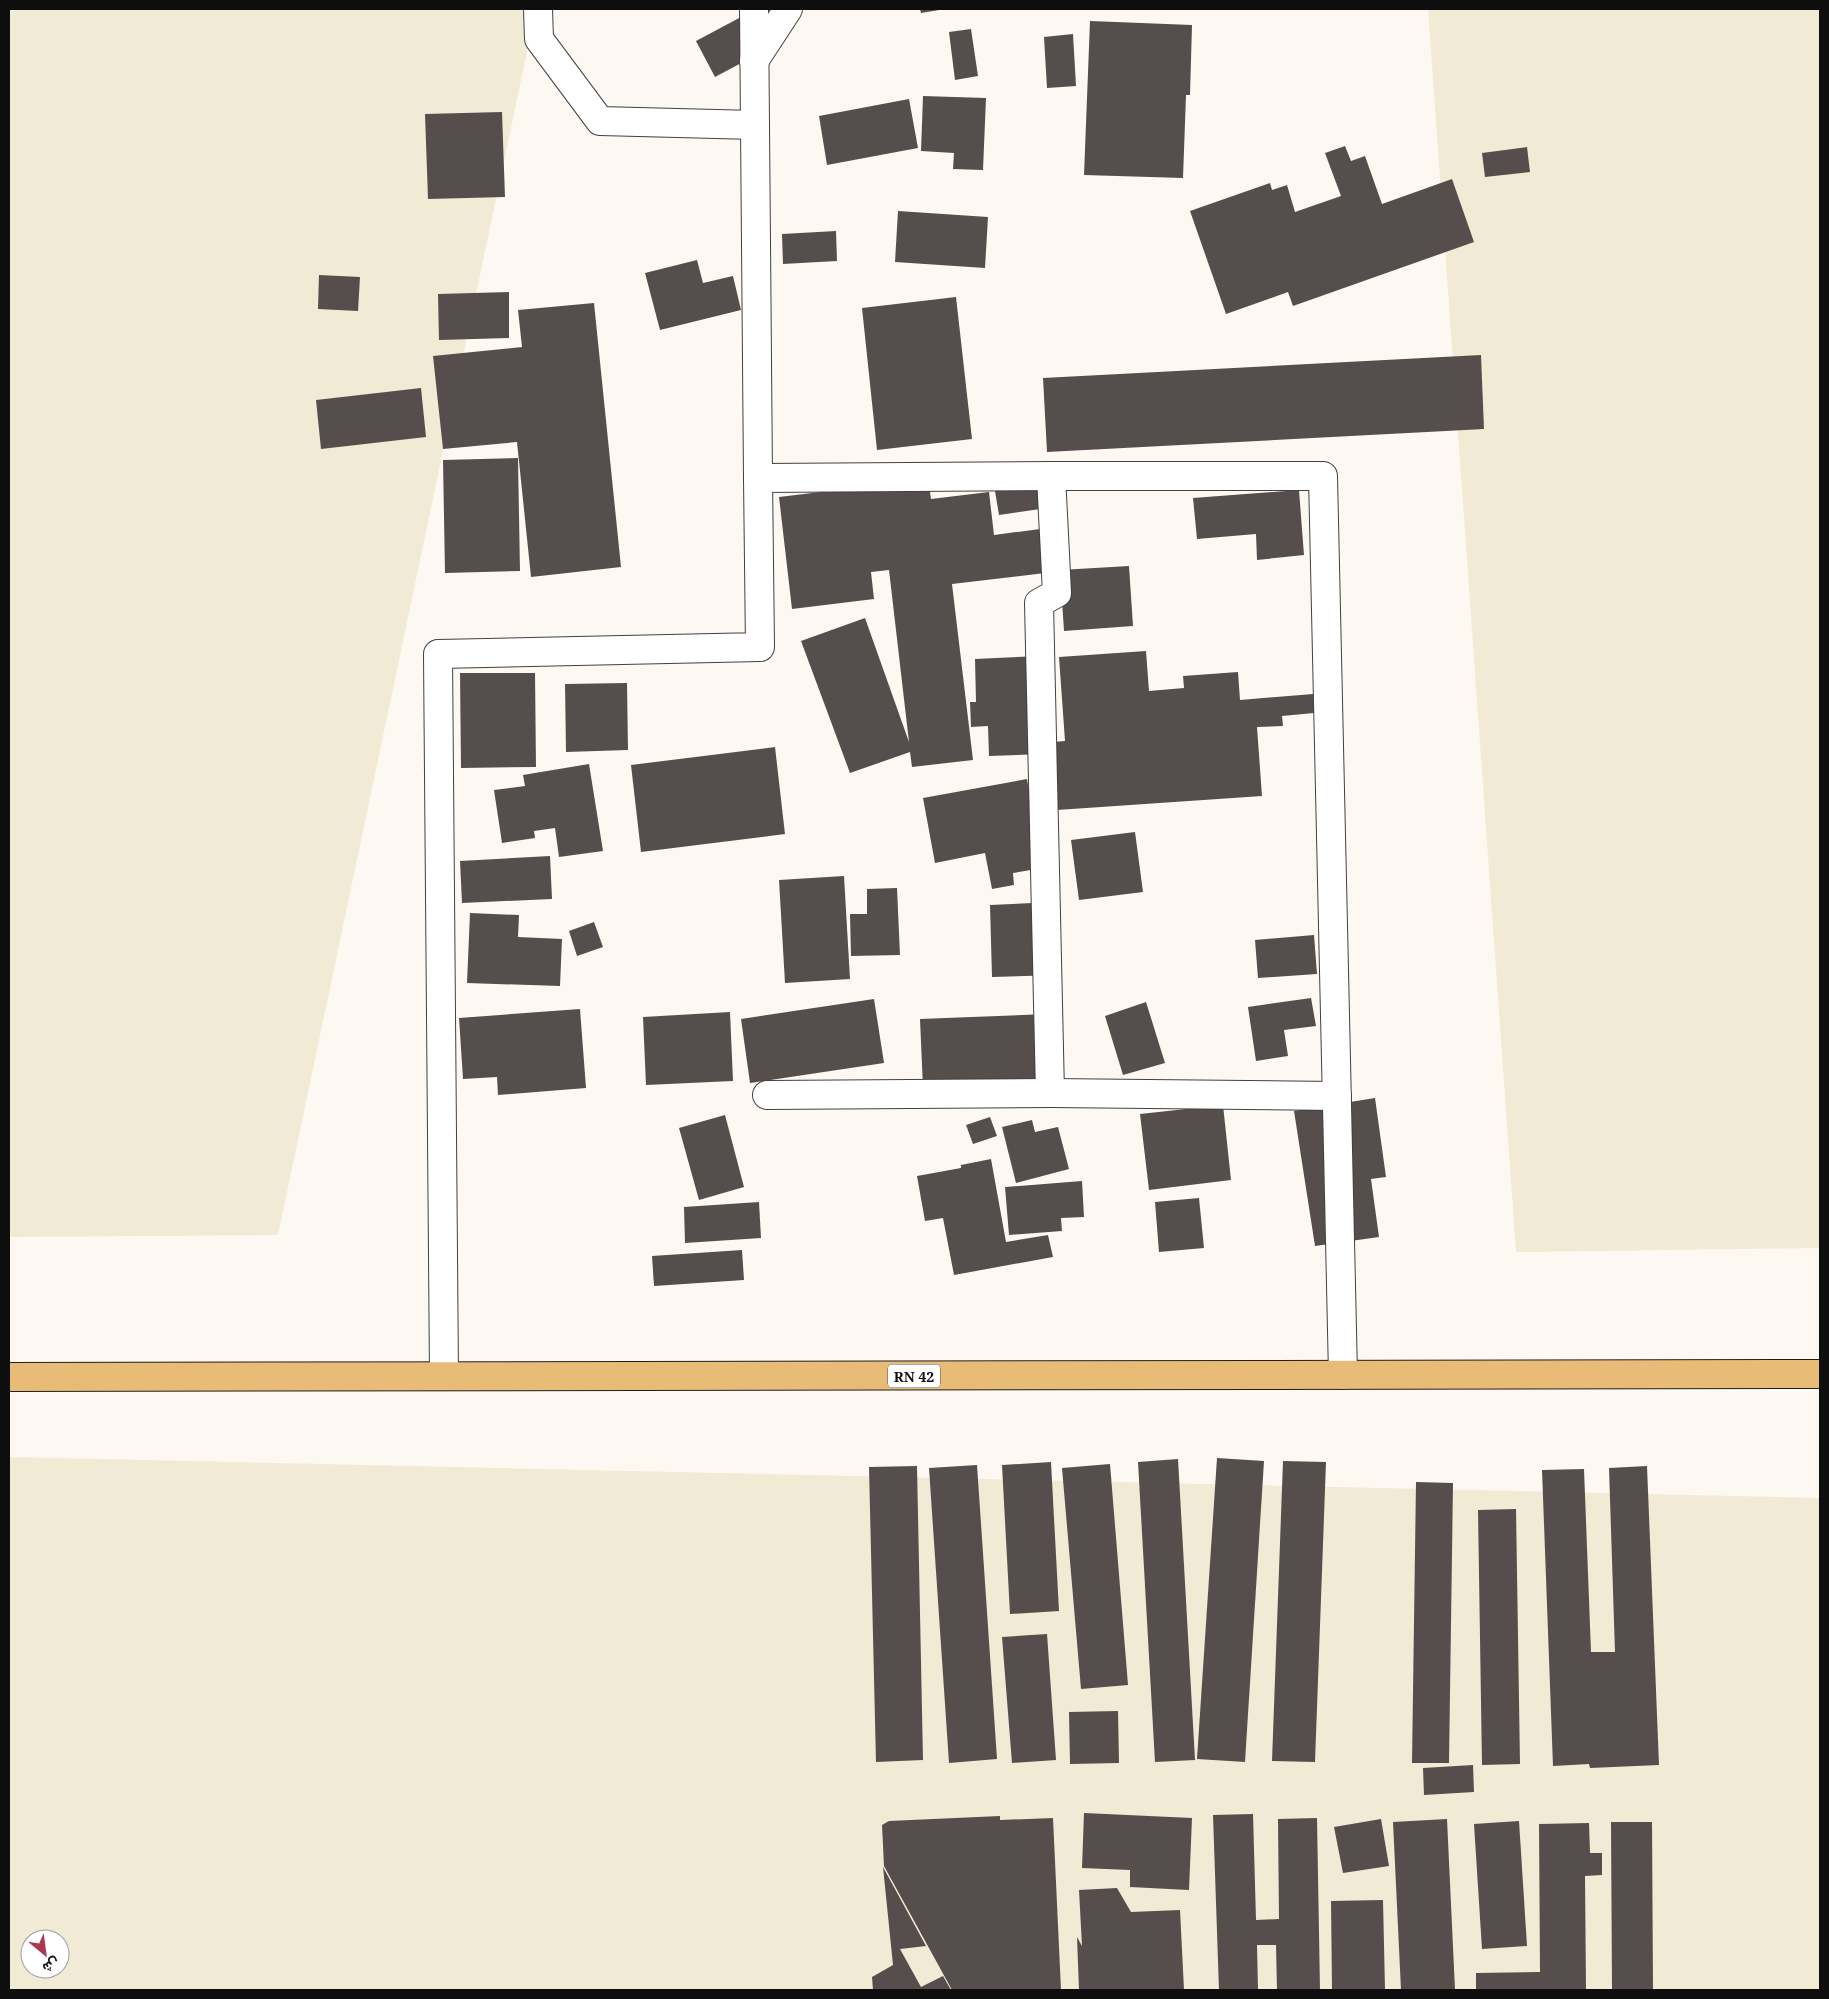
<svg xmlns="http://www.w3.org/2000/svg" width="1829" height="1999" viewBox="0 0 1829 1999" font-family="'Noto Serif',Vazirmatn,serif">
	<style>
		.farmland { fill: #f1ead4; fill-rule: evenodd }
		.building { fill: #564e4c }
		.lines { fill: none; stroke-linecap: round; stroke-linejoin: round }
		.minor-casing { stroke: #414141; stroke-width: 30 }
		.major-casing { stroke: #1f1f1f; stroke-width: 30 }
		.minor { stroke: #fff; stroke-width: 28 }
		.major { stroke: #e8bb77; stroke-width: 28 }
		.labels { text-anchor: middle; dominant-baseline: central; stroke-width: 5; stroke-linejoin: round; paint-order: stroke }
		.shield { fill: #fff; stroke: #565656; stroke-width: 1 }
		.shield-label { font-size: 14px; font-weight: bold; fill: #0e0e0e }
	</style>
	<rect width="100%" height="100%" fill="#fdf9f2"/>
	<!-- farmland -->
	<g class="farmland">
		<path d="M 9,9 L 536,9 L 278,1235 L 9,1237 Z"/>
		<path d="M 1428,9 L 1820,9 L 1820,1248 L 1516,1252 Z"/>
		<path d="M 9,1457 L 1820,1498 L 1820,1990 L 9,1990 ZM 30,1939 L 60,1939 L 60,1969 L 30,1969 Z"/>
	</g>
	<!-- building -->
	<g class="building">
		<path d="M 920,9 L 938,9 L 939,10 L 921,13 Z"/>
		<path d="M 741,17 L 760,53 L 715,77 L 696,41 Z"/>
		<path d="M 1090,21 L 1192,25 L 1190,95 L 1186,95 L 1183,178 L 1084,175 Z"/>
		<path d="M 971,29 L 978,76 L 955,80 L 949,32 Z"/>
		<path d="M 1073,34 L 1076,86 L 1047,88 L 1044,37 Z"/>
		<path d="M 923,96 L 986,98 L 983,170 L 953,169 L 954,153 L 921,151 Z"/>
		<path d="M 909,99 L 918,148 L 827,165 L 819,116 Z"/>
		<path d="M 502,112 L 505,197 L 428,199 L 425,114 Z"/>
		<path d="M 1345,146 L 1351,161 L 1365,156 L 1382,204 L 1452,179 L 1474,242 L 1293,306 L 1288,292 L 1226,314 L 1190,211 L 1270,183 L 1272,190 L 1287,185 L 1295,212 L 1341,196 L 1325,153 Z"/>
		<path d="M 1527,147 L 1530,172 L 1485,177 L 1482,153 Z"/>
		<path d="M 898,211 L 988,217 L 985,268 L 895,262 Z"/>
		<path d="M 836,231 L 837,261 L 783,264 L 782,234 Z"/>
		<path d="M 697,260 L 703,283 L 733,276 L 741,310 L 660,330 L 645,273 Z"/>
		<path d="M 319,275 L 360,277 L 358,311 L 318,309 Z"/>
		<path d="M 509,292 L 509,338 L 439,340 L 438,294 Z"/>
		<path d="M 956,297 L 972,439 L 877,450 L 862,308 Z"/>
		<path d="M 594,303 L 621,567 L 531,577 L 517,442 L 443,449 L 433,356 L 522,347 L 518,310 Z"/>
		<path d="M 1481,355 L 1484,429 L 1047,452 L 1043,378 Z"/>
		<path d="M 421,388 L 426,437 L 321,449 L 316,400 Z"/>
		<path d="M 518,458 L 520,571 L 445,573 L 443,460 Z"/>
		<path d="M 1041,472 L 1047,508 L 999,515 L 993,479 Z"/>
		<path d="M 928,479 L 931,499 L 989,492 L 994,535 L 1040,529 L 1045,573 L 952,584 L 973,760 L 912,767 L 910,752 L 850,773 L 801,641 L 865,618 L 909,742 L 889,570 L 871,572 L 874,599 L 792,609 L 779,497 Z"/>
		<path d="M 1299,490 L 1304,555 L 1257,560 L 1256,534 L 1197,539 L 1193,498 Z"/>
		<path d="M 1129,566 L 1133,626 L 1064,631 L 1060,570 Z"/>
		<path d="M 1146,651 L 1149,691 L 1184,688 L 1183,676 L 1238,672 L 1240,700 L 1313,694 L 1314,713 L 1282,716 L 1283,726 L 1257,727 L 1262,796 L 1057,810 L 1053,742 L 1065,741 L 1059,657 Z"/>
		<path d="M 1040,656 L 1043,754 L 989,756 L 988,726 L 971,727 L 970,702 L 976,702 L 975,659 Z"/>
		<path d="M 460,673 L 535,673 L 536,767 L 461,768 Z"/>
		<path d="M 627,683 L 628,750 L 566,752 L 565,684 Z"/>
		<path d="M 775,747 L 785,834 L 641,852 L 631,765 Z"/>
		<path d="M 589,764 L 603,851 L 559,857 L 555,828 L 534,831 L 535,838 L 502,843 L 494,790 L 525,786 L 523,775 Z"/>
		<path d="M 1027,779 L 1042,868 L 1013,873 L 1014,885 L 992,889 L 985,853 L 935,863 L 923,798 Z"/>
		<path d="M 1135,832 L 1143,892 L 1079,900 L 1071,840 Z"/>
		<path d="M 550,856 L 552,899 L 462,903 L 460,861 Z"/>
		<path d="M 844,876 L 850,979 L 785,983 L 779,880 Z"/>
		<path d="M 897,888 L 900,955 L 851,956 L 850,914 L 867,914 L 867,889 Z"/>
		<path d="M 1056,902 L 1059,975 L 992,977 L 990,905 Z"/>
		<path d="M 470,913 L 519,915 L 518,937 L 562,939 L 560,986 L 467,983 Z"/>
		<path d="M 594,922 L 603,947 L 577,956 L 569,931 Z"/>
		<path d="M 1314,935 L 1317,974 L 1258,978 L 1255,940 Z"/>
		<path d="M 1311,998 L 1316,1026 L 1284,1030 L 1288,1056 L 1256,1061 L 1248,1007 Z"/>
		<path d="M 874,999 L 884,1063 L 750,1083 L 741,1019 Z"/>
		<path d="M 1146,1002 L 1165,1063 L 1123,1075 L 1105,1016 Z"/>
		<path d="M 580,1009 L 586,1088 L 498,1095 L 497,1077 L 463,1079 L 459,1018 Z"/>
		<path d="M 730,1012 L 733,1081 L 646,1085 L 643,1017 Z"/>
		<path d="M 1048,1014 L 1051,1081 L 923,1088 L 920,1019 Z"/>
		<path d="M 1375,1098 L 1386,1177 L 1371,1179 L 1379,1237 L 1315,1246 L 1294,1111 Z"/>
		<path d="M 1223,1105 L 1231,1180 L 1149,1190 L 1140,1114 Z"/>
		<path d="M 725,1115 L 744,1187 L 699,1200 L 679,1128 Z"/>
		<path d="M 990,1117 L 997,1136 L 973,1144 L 966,1125 Z"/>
		<path d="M 1032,1120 L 1035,1132 L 1058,1127 L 1069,1169 L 1016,1183 L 1002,1127 Z"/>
		<path d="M 991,1159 L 1006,1242 L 1048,1235 L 1053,1257 L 954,1275 L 943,1218 L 925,1221 L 917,1176 L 961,1168 L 961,1165 Z"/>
		<path d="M 1082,1181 L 1084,1217 L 1061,1218 L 1062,1231 L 1009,1235 L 1005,1187 Z"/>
		<path d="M 1199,1198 L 1204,1248 L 1159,1252 L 1155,1202 Z"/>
		<path d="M 759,1202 L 761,1238 L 685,1243 L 684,1207 Z"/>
		<path d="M 742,1250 L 744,1280 L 654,1286 L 652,1256 Z"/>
		<path d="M 1217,1458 L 1264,1461 L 1245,1762 L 1197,1759 Z"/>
		<path d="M 1178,1459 L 1195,1760 L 1155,1762 L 1138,1462 Z"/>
		<path d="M 1283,1461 L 1326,1462 L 1315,1762 L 1272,1761 Z"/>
		<path d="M 1051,1462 L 1059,1611 L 1010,1614 L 1002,1465 Z"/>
		<path d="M 1110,1464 L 1128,1685 L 1081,1689 L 1062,1468 Z"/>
		<path d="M 977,1465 L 997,1759 L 949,1763 L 929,1468 Z"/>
		<path d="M 917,1466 L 923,1760 L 876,1762 L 869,1467 Z"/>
		<path d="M 1647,1466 L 1659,1765 L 1590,1768 L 1589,1764 L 1553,1766 L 1542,1470 L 1584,1469 L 1591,1652 L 1615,1652 L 1609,1468 Z"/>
		<path d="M 1416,1482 L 1453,1483 L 1449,1763 L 1412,1763 Z"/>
		<path d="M 1516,1509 L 1520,1764 L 1482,1765 L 1478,1510 Z"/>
		<path d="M 1047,1634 L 1056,1760 L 1012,1763 L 1002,1637 Z"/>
		<path d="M 1118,1711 L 1119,1763 L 1070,1764 L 1069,1712 Z"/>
		<path d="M 1473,1765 L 1474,1792 L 1424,1795 L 1423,1768 Z"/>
		<path d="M 1084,1813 L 1192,1818 L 1189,1890 L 1130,1887 L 1130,1870 L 1082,1868 Z"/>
		<path d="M 1253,1814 L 1256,1920 L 1279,1919 L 1278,1819 L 1317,1818 L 1320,1990 L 1277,1990 L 1276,1945 L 1257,1945 L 1258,1990 L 1219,1990 L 1213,1815 Z"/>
		<path d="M 1000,1816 L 1000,1820 L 1053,1818 L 1061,1990 L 952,1990 L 884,1866 L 882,1825 L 889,1821 Z"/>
		<path d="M 1381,1819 L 1389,1866 L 1343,1873 L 1334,1827 Z"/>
		<path d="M 1447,1819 L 1455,1990 L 1401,1990 L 1393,1822 Z"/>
		<path d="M 1519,1821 L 1527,1946 L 1482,1949 L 1474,1824 Z"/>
		<path d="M 1611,1822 L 1652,1822 L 1653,1990 L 1612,1990 Z"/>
		<path d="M 1589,1823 L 1590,1853 L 1602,1853 L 1602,1875 L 1585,1876 L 1586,1990 L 1476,1990 L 1476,1973 L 1540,1972 L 1539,1824 Z"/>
		<path d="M 883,1867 L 926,1946 L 900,1949 L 921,1987 L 943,1976 L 951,1990 L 873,1990 L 872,1977 L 893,1965 Z"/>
		<path d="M 1117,1888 L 1131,1912 L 1180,1910 L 1184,1990 L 1079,1990 L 1077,1937 L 1082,1946 L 1079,1890 Z"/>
		<path d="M 1383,1900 L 1385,1990 L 1332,1990 L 1331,1901 Z"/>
	</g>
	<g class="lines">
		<!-- minor casing -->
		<g class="minor-casing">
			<g id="minor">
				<path d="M 538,9 L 539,39 L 600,121 L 755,125"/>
				<path d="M 754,9 L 758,478"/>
				<path d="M 754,61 L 788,9"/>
				<path d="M 1050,1093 L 1039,603 L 1057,593 L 1051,476"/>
				<path d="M 767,1095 L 1050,1093 L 1337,1096"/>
				<path d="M 444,1376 L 438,654 L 760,647 L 758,478 L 1051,476 L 1323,476 L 1343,1375"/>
			</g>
		</g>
		<!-- major casing -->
		<g class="major-casing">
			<path id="major" d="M 9,1377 L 1820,1374"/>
		</g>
		<!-- minor -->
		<use href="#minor" class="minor"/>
		<!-- major -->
		<use href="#major" class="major"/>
	</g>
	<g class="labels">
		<!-- shield labels -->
		<rect class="shield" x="888" y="1364.5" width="52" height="23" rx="4"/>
		<g class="shield-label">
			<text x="914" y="1376">RN 42</text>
		</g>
	</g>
	<!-- border -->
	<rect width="1829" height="1999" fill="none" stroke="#0e0e0e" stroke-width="20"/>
	<!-- north arrow -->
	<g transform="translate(45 1954) rotate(151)"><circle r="24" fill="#ffffff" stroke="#9f9f9f"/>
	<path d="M0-4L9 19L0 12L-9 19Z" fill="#ae3750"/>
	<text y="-8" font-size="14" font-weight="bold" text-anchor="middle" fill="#0e0e0e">ش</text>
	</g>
</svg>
